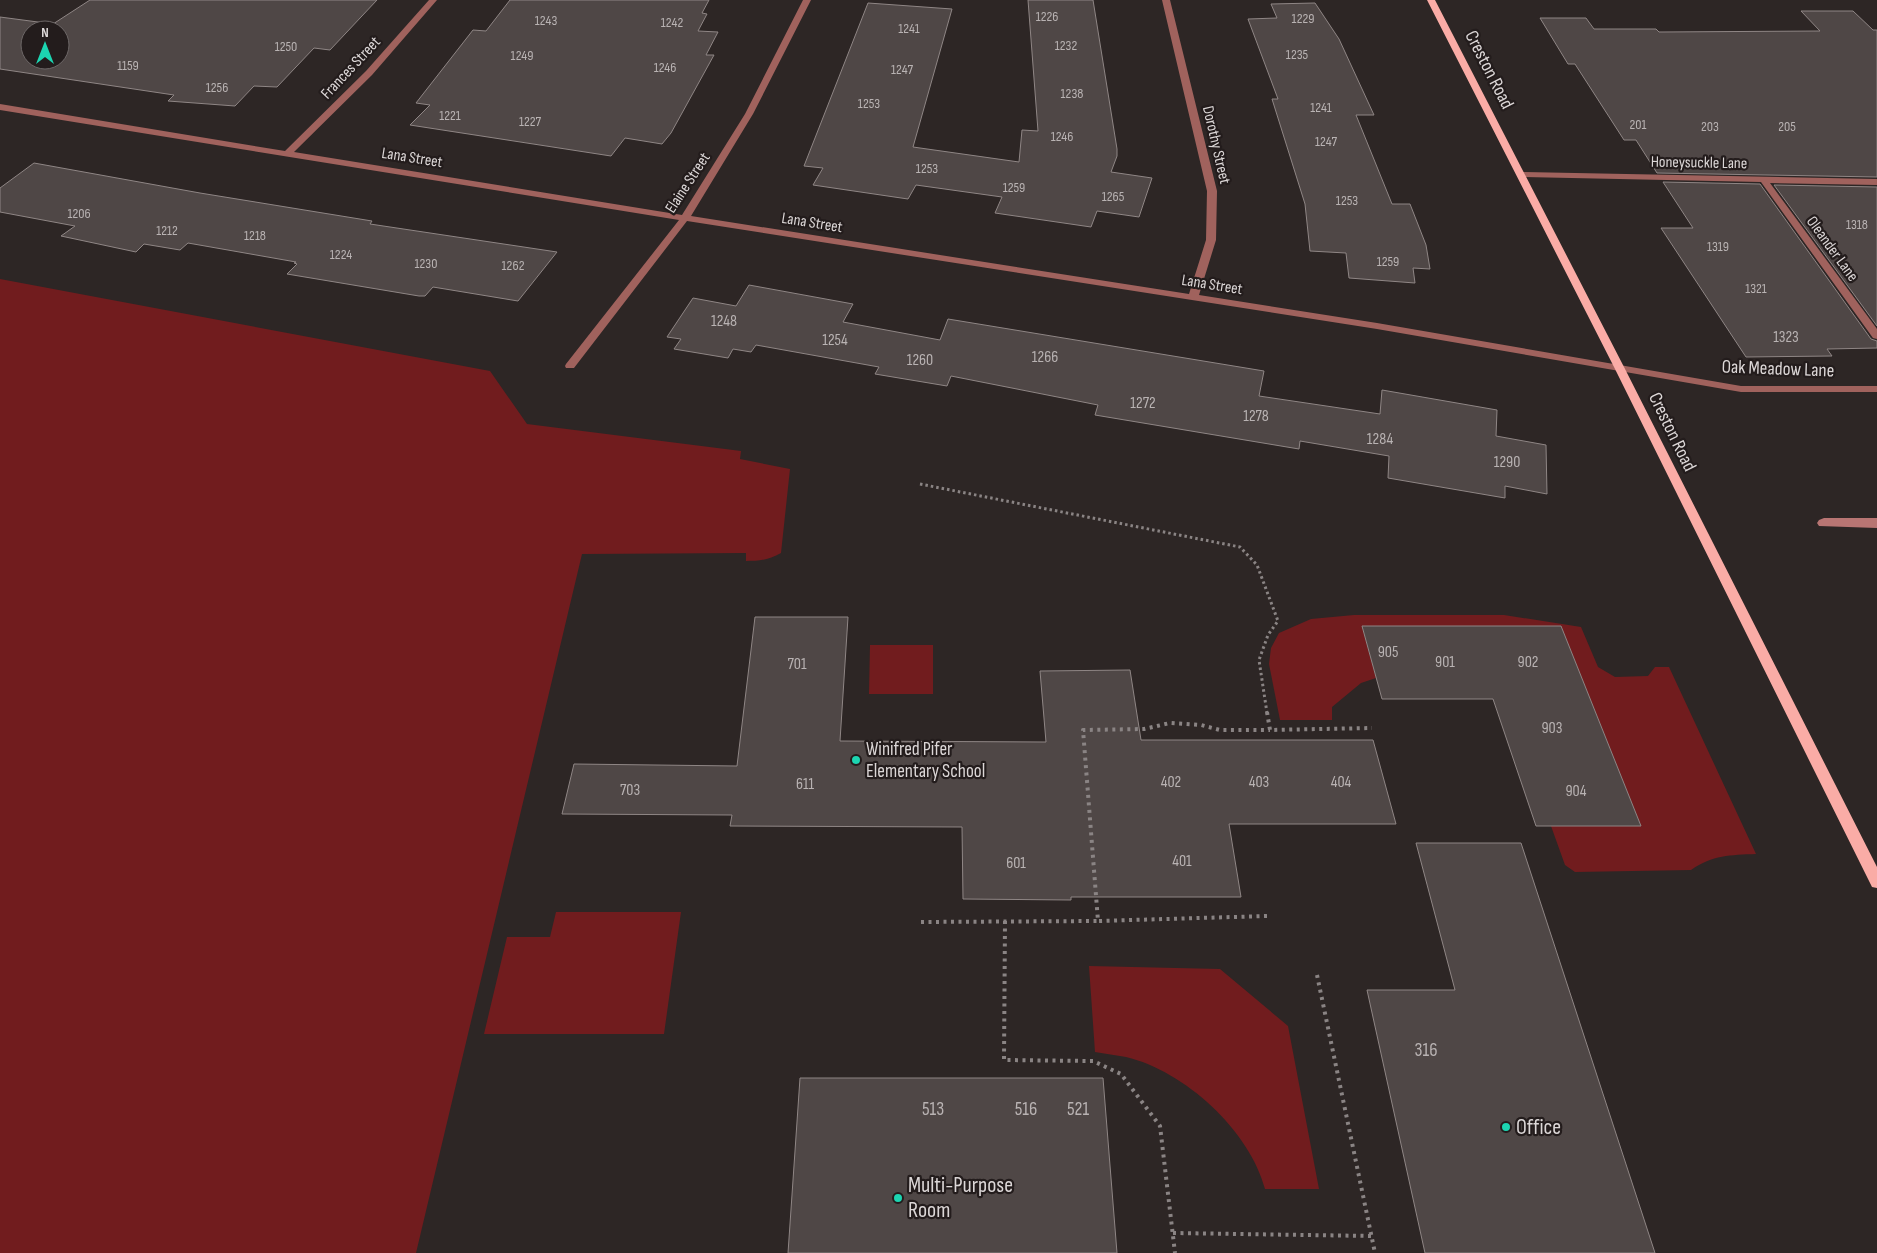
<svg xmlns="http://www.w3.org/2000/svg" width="1877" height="1253" viewBox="0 0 1877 1253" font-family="'Sofia Sans Condensed',sans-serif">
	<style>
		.green { fill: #711c1e }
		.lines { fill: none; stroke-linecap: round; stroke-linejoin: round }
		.stream { fill: #b87573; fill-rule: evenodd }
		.building { fill: #4f4746; stroke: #8f8685; fill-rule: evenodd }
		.path-far1 { stroke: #8a8484; stroke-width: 3; stroke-dasharray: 2.5 3; stroke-linecap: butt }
		.path { stroke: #8a8484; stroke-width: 4; stroke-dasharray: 3 4.5; stroke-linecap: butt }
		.minor { fill: #a0625d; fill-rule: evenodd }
		.major { fill: #faaca6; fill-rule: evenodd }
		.poi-dot { fill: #1cd5b1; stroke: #231c1c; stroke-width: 2 }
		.labels { text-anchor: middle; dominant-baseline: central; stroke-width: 4.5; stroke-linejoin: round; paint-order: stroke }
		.far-number-label { font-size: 14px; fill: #b9b3b3 }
		.far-street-label { font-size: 16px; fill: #dcd7d7; stroke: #231c1c }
		.number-label { font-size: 16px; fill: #b9b3b3 }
		.street-label { font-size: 19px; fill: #dcd7d7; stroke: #231c1c }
		.poi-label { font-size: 19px; fill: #dcd7d7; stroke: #231c1c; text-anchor: start }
		.near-number-label { font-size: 19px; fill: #b9b3b3 }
		.near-poi-label { font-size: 22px; fill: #dcd7d7; stroke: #231c1c; text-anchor: start }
	</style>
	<rect width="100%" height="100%" fill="#2d2625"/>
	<!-- green -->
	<g class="green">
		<path d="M 0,279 L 490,371 L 527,424 L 741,451 L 740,459 L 790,469 L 781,553 C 769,560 759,561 746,561 L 746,553 L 582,554 L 416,1253 L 0,1253 Z"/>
		<path d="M 1354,615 L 1504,615 L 1581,627 L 1598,667 L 1615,677 L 1648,676 L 1655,667 L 1669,667 L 1756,854 C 1730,855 1713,855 1691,870 L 1575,872 L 1565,865 L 1551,826 L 1641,826 L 1561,626 L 1362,626 L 1376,678 L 1361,683 L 1332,707 L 1332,720 L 1280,720 L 1269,664 L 1271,648 L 1279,633 L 1311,619 Z"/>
		<path d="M 870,645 L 933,645 L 933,694 L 869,694 Z"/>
		<path d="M 556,912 L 681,912 L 664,1034 L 484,1034 L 507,937 L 550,937 Z"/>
		<path d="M 1089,966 L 1220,969 L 1288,1026 L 1319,1189 L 1265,1189 C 1250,1131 1185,1071 1126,1057 C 1116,1055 1105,1054 1095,1052 Z"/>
	</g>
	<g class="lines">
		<!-- stream -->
		<path class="stream" d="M 1824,518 L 1877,518 L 1877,528 L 1819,526 L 1817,523 L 1819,520 Z"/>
	</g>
	<!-- building -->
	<g class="building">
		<path d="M 90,0 L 377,0 L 330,50 L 314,48 L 277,87 L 254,86 L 235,106 L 168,101 L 174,95 L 0,69 L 0,17 L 53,24 ZM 30,30 L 60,30 L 60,60 L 30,60 Z"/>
		<path d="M 510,0 L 709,0 L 702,13 L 707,14 L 698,31 L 718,32 L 706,55 L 714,55 L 671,133 L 662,144 L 625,138 L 611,156 L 410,125 L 430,105 L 416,103 L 473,30 L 486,31 Z"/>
		<path d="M 1028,0 L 1093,0 L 1117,149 L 1117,156 L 1111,172 L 1152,178 L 1139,217 L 1097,211 L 1091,227 L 995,213 L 1002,197 L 916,185 L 908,199 L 813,185 L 823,168 L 804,166 L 868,3 L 952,9 L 913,147 L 1019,162 L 1022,130 L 1038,131 Z"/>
		<path d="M 1315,3 L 1339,39 L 1374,115 L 1356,115 L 1392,204 L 1410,204 L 1426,245 L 1430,269 L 1413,268 L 1415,283 L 1349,278 L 1346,253 L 1310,251 L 1305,204 L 1272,99 L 1278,99 L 1248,19 L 1277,18 L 1271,4 Z"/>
		<path d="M 1801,11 L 1853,11 L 1873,30 L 1877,30 L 1877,177 L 1657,173 L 1636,140 L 1624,140 L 1575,64 L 1568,64 L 1540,18 L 1586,18 L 1594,29 L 1656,29 L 1659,32 L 1820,31 Z"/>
		<path d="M 34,163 L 200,193 L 372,221 L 370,224 L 557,252 L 518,301 L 433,287 L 425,296 L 419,296 L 287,274 L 297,264 L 294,263 L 296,262 L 188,243 L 180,250 L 144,244 L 136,252 L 61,236 L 75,226 L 0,212 L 0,188 Z"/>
		<path d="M 1663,182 L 1760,184 L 1871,339 L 1877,341 L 1877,348 L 1827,349 L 1832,356 L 1746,357 L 1661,228 L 1693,228 Z"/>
		<path d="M 1774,185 L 1877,187 L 1877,326 Z"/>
		<path d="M 749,285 L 853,304 L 843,322 L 940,340 L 948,319 L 1264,371 L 1259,396 L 1380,414 L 1382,390 L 1497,410 L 1496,436 L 1546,445 L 1547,494 L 1505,486 L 1505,498 L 1388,478 L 1389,456 L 1300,441 L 1299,449 L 1095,415 L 1098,405 L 951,376 L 947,386 L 875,374 L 879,367 L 756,345 L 751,352 L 733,349 L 728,358 L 674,349 L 681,339 L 667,337 L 693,298 L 736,306 Z"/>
		<path d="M 755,617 L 848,617 L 840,741 L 1046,742 L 1040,671 L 1130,670 L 1141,740 L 1373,740 L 1396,824 L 1229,824 L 1241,897 L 1071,897 L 1071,900 L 963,899 L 962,827 L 730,826 L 732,815 L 562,814 L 574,764 L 737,766 Z"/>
		<path d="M 1362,626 L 1561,626 L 1641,826 L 1536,826 L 1493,699 L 1382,699 Z"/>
		<path d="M 1416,843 L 1521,843 L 1655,1253 L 1425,1253 L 1367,990 L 1455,990 Z"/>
		<path d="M 800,1078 L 1103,1078 L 1117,1253 L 788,1253 Z"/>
	</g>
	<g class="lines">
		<!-- path-far1 -->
		<path class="path-far1" d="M 920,484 L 1240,547 L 1257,565 L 1278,621 L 1268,635 L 1259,660 L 1267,713"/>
		<!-- path -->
		<g class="path">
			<path d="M 1267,712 L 1270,730 L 1372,728"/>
			<path d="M 1267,916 L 1098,921 L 1083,730 L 1144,729 L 1170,723 L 1201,725 L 1220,730 L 1270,730"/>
			<path d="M 1005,921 L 1004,1060 L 1093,1061 L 1121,1074 L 1160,1126 L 1175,1253"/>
			<path d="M 921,922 L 1098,921"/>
			<path d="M 1317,975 L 1375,1253"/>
			<path d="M 1173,1233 L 1372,1236"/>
		</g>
		<!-- minor -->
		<g class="minor">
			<path d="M 429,0 L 437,0 L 372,75 L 294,152 L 682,215 L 745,114 L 803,0 L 811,0 L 753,114 L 691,216 L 1189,294 L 1206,240 L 1207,191 L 1162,0 L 1170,0 L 1217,191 L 1216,240 L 1199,295 L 1377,323 L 1741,386 L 1877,386 L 1877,392 L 1741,392 L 1377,329 L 687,221 L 574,368 L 566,368 L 565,366 L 566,364 L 679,220 L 0,110 L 0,104 L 285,151 L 366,71 Z"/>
			<path d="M 1521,172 L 1877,179 L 1877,185 L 1770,183 L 1877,329 L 1877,339 L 1873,338 L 1761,182 L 1518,177 L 1518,173 Z"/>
		</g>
		<!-- major -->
		<path class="major" d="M 1427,0 L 1435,0 L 1624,367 L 1877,867 L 1877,888 L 1872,887 L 1614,367 Z"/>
	</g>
	<!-- markers -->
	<g class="poi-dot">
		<circle cx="856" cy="760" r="5"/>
		<circle cx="1506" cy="1127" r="5"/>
		<circle cx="898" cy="1198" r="5"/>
	</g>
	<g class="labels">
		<!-- far-number labels -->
		<g class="far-number-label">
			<text x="1047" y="16">1226</text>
			<text x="1303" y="18">1229</text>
			<text x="546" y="20">1243</text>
			<text x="672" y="22">1242</text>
			<text x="909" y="28">1241</text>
			<text x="1066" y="45">1232</text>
			<text x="286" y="46">1250</text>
			<text x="1297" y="54">1235</text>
			<text x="522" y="55">1249</text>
			<text x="128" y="65">1159</text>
			<text x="665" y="67">1246</text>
			<text x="902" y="69">1247</text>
			<text x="217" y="87">1256</text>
			<text x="1072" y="93">1238</text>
			<text x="869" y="103">1253</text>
			<text x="1321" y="107">1241</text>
			<text x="450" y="115">1221</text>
			<text x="530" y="121">1227</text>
			<text x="1638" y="124">201</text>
			<text x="1710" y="126">203</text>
			<text x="1787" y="126">205</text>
			<text x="1062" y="136">1246</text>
			<text x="1326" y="141">1247</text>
			<text x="927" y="168">1253</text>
			<text x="1014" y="187">1259</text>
			<text x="1113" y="196">1265</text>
			<text x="1347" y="200">1253</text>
			<text x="79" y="213">1206</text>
			<text x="1857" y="224">1318</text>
			<text x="167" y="230">1212</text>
			<text x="255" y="235">1218</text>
			<text x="1718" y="246">1319</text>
			<text x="341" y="254">1224</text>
			<text x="1388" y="261">1259</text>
			<text x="426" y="263">1230</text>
			<text x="513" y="265">1262</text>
			<text x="1756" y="288">1321</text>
		</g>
		<!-- far-street labels -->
		<g class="far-street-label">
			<text transform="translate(351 68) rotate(-47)">Frances Street</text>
			<text transform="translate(1216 145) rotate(77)">Dorothy Street</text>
			<text transform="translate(412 158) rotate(9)">Lana Street</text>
			<text transform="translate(1699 163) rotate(1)">Honeysuckle Lane</text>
			<text transform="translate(688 183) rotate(-57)">Elaine Street</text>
			<text transform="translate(812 223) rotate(9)">Lana Street</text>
			<text transform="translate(1832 249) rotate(54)">Oleander Lane</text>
			<text transform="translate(1212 285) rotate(9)">Lana Street</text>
		</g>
		<!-- number labels -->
		<g class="number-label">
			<text x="724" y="321">1248</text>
			<text x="1786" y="337">1323</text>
			<text x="835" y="340">1254</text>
			<text x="1045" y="357">1266</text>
			<text x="920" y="360">1260</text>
			<text x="1143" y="403">1272</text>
			<text x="1256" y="416">1278</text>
			<text x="1380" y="439">1284</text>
			<text x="1507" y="462">1290</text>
			<text x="1388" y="652">905</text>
			<text x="1445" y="662">901</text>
			<text x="1528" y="662">902</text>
			<text x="797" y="664">701</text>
			<text x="1552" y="728">903</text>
			<text x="1171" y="782">402</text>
			<text x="1259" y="782">403</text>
			<text x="1341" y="782">404</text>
			<text x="805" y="784">611</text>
			<text x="630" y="790">703</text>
			<text x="1576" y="791">904</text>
			<text x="1182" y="861">401</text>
			<text x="1016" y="863">601</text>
		</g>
		<!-- street labels -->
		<g class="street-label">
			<text transform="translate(1489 70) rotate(63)">Creston Road</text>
			<text transform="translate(1778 369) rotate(2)">Oak Meadow Lane</text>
			<text transform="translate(1672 432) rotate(64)">Creston Road</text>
		</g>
		<!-- poi labels -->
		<g class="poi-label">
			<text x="866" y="749">Winifred Pifer<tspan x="866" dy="22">Elementary School</tspan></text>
		</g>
		<!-- near-number labels -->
		<g class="near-number-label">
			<text x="1426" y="1050">316</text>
			<text x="933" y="1109">513</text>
			<text x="1026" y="1109">516</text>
			<text x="1078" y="1109">521</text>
		</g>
		<!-- near-poi labels -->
		<g class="near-poi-label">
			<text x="1516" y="1127">Office</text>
			<text x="908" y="1185">Multi-Purpose<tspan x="908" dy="25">Room</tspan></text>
		</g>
	</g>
	<!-- north arrow -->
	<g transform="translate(45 45)"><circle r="24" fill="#231c1c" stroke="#6d6767"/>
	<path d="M0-4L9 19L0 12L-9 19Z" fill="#1cd5b1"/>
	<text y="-8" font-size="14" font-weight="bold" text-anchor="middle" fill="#dcd7d7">N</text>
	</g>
</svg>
